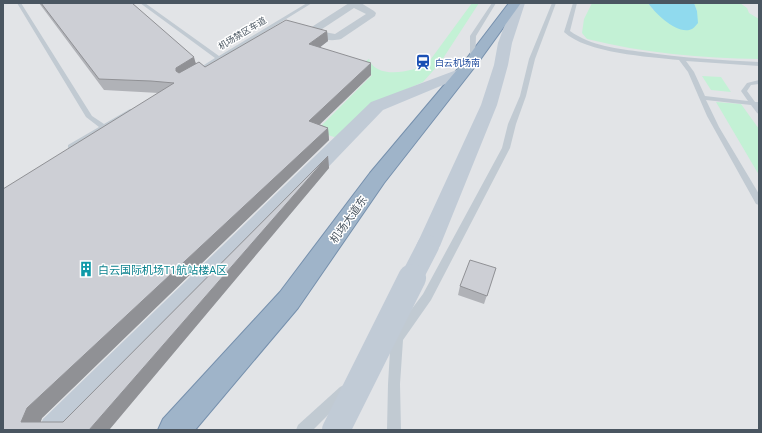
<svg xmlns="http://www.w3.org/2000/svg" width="762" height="433" viewBox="0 0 762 433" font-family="'Open Sans','Noto Sans SC',sans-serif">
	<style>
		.airport { fill: #e2e4e7 }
		.green { fill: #c3f1d5 }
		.water { fill: #90daee }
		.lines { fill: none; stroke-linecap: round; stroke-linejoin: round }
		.trunk-casing { stroke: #7690ad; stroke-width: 2 }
		.service { fill: #c1cad2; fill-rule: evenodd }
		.minor { fill: #c1cad2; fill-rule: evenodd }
		.secondary { fill: #c1cbd6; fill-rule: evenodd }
		.trunk { fill: #9fb4c9; fill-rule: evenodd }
		.secondary-bridge-far1 { stroke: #c1cbd6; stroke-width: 22 }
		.secondary-bridge { stroke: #c1cbd6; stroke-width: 28 }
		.wall { fill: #b0b2b7 }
		.shaded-wall { fill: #909195 }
		.building { fill: #cdcfd5; stroke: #909195 }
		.labels { text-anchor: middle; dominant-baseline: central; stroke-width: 3; stroke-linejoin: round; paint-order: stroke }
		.far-street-label { font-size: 9px; fill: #4a5661; stroke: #fff }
		.far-transit-label { font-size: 9px; fill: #164399; stroke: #fff; text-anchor: start }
		.street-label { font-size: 11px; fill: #4a5661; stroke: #fff }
		.culture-label { font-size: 11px; fill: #0d838f; stroke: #fff; text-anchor: start }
	</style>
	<rect width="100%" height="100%" fill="#f5f3f3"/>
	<!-- airport -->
	<rect class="airport" x="3" y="3" width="756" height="427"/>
	<!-- green -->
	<g class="green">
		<path d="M 472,3 L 479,3 L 440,63 L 423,82 L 376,103 L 337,138 L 316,131 L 372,75 L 355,68 L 369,59 C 376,80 414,72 428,63 Z"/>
		<path d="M 592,3 L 648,3 L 653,10 L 697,11 L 694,3 L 740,3 L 747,8 L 749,13 L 759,19 L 759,59 C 702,58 643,53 587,39 L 582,33 L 584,19 Z"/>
		<path d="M 702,76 L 721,77 L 731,92 L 711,90 Z"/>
		<path d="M 716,102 L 741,104 L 759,129 L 759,175 Z"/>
	</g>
	<!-- water -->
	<path class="water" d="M 648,3 L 694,3 L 697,11 L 698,23 C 696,25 694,28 692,29 C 678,36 655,13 648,3 Z"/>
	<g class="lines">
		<!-- trunk casing -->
		<g class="trunk-casing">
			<path id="trunk" d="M 509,3 L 521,3 L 477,64 L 384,183 L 298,308 L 195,430 L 158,430 L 163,419 L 280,292 L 370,173 L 467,58 Z"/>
		</g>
		<!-- service -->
		<g class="service">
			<path d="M 17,3 L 21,3 L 92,116 L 104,124 L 130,109 L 134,109 L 134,111 L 74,149 L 68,149 L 68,145 L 99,127 L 86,117 Z"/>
			<path d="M 140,3 L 145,3 L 219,56 L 307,3 L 312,3 L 195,75 L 192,73 L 193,72 L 215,58 Z"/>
			<path d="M 492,3 L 496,3 L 476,36 L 475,61 L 470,62 L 470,36 Z"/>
			<path d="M 552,3 L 556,3 L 535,59 L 526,96 L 516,124 L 510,148 L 431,300 L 403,340 L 400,384 L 401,430 L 387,430 L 388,384 L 390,351 L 386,350 L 384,346 L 423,294 L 502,148 L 508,124 L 520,96 L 529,59 Z"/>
			<path d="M 573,3 L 577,3 L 570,31 C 591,46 618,49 643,52 C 681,58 720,60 759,62 L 759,66 L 686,61 L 694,72 L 705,96 L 748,101 L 741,91 L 747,83 L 759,80 L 759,84 L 751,85 L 747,91 L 755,102 L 759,102 L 759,114 L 757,113 L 751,105 L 706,100 L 719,127 L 759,194 L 759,205 L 756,204 L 707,116 L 688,72 L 679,60 C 649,57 586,53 564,32 Z"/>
			<path d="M 344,385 L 348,387 L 350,391 L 348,395 L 313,430 L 296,430 L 298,425 L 340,387 Z"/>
		</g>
		<!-- minor -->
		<path class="minor" d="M 349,3 L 361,3 L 374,11 L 376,13 L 375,16 L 341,39 C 332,42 312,39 306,32 L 307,30 ZM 354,8 L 366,14 L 335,34 L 319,31 Z"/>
		<!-- secondary -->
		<g class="secondary">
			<path d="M 513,3 L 525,3 L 512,43 L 508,65 L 497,105 L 440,246 L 436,252 L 428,255 L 420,252 L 416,246 L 481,105 L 494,65 L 498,43 Z"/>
			<path d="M 462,68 L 467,69 L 469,72 L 467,75 L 383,110 L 76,430 L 38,430 L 43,419 L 371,102 Z"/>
		</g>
		<!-- trunk -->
		<use href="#trunk" class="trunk"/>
		<!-- secondary-bridge-far1 -->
		<path class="secondary-bridge-far1" d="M 411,279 L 428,246"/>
		<!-- secondary-bridge -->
		<path class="secondary-bridge" d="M 336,430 L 412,278"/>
	</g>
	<!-- wall -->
	<g class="wall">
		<path d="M 39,3 L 132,3 L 196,63 L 205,67 L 327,31 L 328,41 L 320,47 L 371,75 L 319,124 L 328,128 L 329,140 L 42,418 L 40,422 L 63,422 L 328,156 L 329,168 L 109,430 L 3,430 L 159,93 L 104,90 Z"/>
		<path d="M 496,268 L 484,304 L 458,295 L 460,286 Z"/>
	</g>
	<!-- shaded-wall -->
	<g class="shaded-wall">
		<path d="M 327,31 L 328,41 L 310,55 L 309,44 Z"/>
		<path d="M 194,57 L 197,68 L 180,80 L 176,71 L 176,68 Z"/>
		<path d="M 371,63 L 371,75 L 311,133 L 309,121 Z"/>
		<path d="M 328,128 L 329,140 L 42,418 L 38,430 L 21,422 L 27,408 Z"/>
		<path d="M 328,156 L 329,168 L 109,430 L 89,430 Z"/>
	</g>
	<!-- building -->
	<g class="building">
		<path d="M 41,3 L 132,3 L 194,57 L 176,68 L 176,71 L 179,73 L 199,62 L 205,67 L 286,20 L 327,31 L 309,44 L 371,63 L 309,121 L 328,128 L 27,408 L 21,422 L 63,422 L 328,156 L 89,430 L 3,430 L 3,189 L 174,83 L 151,81 L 99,79 Z"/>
		<path d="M 470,260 L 496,268 L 487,296 L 460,286 Z"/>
	</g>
	<!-- icons -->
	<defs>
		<g id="station-bare" transform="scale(1.2)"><path d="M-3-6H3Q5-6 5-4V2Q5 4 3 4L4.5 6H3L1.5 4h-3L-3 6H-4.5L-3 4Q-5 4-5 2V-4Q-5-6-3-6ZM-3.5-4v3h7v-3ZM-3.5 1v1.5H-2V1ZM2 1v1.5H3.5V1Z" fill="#1a4fb4" stroke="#fff" stroke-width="2.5" paint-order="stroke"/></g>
		<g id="building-bare" transform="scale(1.2)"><path d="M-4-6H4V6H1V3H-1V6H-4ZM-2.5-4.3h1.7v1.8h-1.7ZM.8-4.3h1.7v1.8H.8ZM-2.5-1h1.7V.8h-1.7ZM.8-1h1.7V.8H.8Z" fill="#0f9aa8" stroke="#fff" stroke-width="2.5" paint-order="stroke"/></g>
	</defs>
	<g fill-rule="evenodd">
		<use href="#station-bare" x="423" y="62"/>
		<use href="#building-bare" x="86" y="269"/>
	</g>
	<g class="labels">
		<!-- far-street labels -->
		<g class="far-street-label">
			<text transform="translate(242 33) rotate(-31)">机场禁区车道</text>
		</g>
		<!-- far-transit labels -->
		<g class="far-transit-label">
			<text x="435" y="62">白云机场南</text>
		</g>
		<!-- street labels -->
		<g class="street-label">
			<text transform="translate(348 219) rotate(-54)">机场大道东</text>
		</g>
		<!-- culture labels -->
		<g class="culture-label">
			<text x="98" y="269">白云国际机场T1航站楼A区</text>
		</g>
	</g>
	<!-- border -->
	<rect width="762" height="433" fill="none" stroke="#4a5661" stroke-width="8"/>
</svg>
